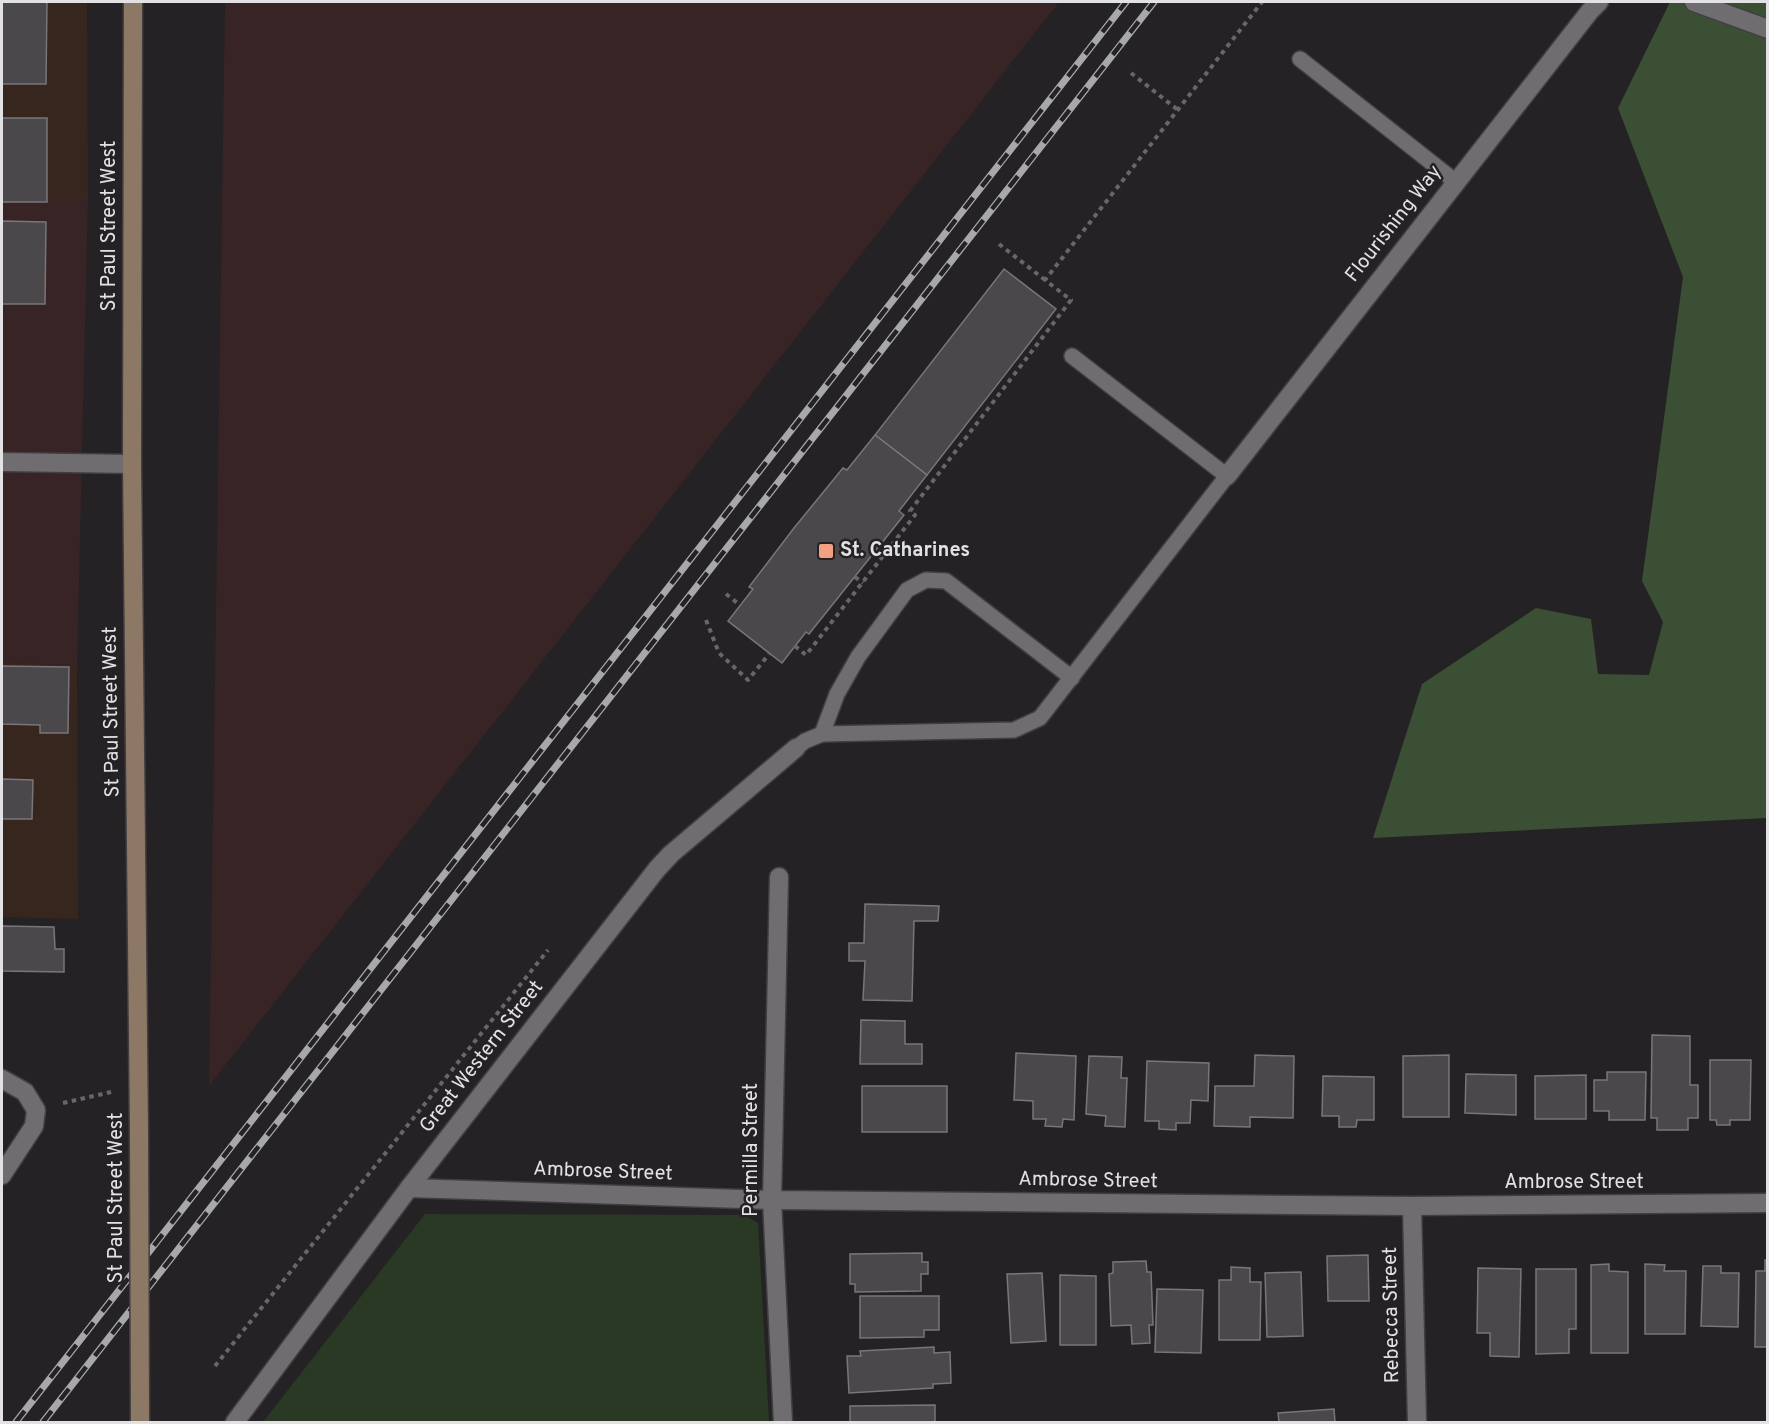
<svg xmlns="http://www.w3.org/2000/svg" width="1769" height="1424" viewBox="0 0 1769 1424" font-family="Overpass,sans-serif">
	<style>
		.commercial { fill: #37261d }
		.industrial { fill: #382425 }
		.green { fill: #293923 }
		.forest { fill: #3a4f33 }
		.building { fill: #4a484b; stroke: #78767a; stroke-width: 1.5 }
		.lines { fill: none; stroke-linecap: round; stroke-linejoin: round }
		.lane-casing { stroke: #413f42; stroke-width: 18 }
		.street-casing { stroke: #413f42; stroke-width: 21 }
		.secondary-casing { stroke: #413f42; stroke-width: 21 }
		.path { stroke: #676668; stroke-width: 4; stroke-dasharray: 4.5 4.5; stroke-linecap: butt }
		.lane { stroke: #6f6d70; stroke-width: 15 }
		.street { stroke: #6f6d70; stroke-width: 18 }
		.secondary { stroke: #8d7865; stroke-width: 18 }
		.rail-casing { stroke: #a8a7a9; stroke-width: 7 }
		.rail { stroke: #242225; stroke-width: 4.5; stroke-dasharray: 14; stroke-linecap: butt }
		.secondary-bridge-casing { stroke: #413f42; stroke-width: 21; stroke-linecap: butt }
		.secondary-bridge { stroke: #8d7865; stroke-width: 18 }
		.poi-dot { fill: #f2a07f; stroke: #242225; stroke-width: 2 }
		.labels { text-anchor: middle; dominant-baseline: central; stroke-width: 5; stroke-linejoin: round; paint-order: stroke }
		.street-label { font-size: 20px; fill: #e2e1e3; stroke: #242225 }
		.poi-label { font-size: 20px; font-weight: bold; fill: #e2e1e3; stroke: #242225; text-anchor: start }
	</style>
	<rect width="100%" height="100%" fill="#242225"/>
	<!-- commercial -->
	<g class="commercial">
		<path d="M 2,2 L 87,2 L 88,198 L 2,198 Z"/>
		<path d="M 2,663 L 77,665 L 78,919 L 2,917 Z"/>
	</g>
	<!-- industrial -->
	<g class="industrial">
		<path d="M 225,2 L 1059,2 L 209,1086 Z"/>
		<path d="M 2,198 L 88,198 L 77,665 L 2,663 Z"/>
	</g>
	<!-- green -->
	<path class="green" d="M 425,1214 L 744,1215 L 758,1223 L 769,1422 L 263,1422 Z"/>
	<!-- forest -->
	<path class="forest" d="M 1670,2 L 1767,2 L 1767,818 L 1373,838 L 1422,684 L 1536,608 L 1591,619 L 1598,674 L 1649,675 L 1663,622 L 1642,581 L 1683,277 L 1618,108 Z"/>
	<!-- building -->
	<g class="building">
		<path d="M 2,2 L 47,2 L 46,84 L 2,84 Z"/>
		<rect x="2" y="118" width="45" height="84"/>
		<path d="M 2,221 L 46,222 L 45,304 L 2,304 Z"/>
		<path d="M 1004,269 L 1056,309 L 927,475 L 875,435 Z"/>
		<path d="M 875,435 L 927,475 L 899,511 L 904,515 L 809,634 L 806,632 L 782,663 L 728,621 L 753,589 L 749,587 L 794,528 L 843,468 L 847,470 Z"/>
		<path d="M 2,666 L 69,667 L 68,733 L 40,733 L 40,725 L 2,724 Z"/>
		<path d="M 2,779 L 33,780 L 32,819 L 2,819 Z"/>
		<path d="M 865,904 L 939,906 L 938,921 L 914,921 L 912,1001 L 863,1000 L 865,961 L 849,961 L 849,943 L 864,943 Z"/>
		<path d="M 2,926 L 54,927 L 55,949 L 64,949 L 64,972 L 2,971 Z"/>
		<path d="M 861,1020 L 905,1021 L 905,1044 L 922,1044 L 922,1064 L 860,1064 Z"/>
		<path d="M 1652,1035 L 1690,1036 L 1690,1085 L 1698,1085 L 1698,1118 L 1688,1118 L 1688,1130 L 1657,1130 L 1657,1118 L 1651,1118 Z"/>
		<path d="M 1016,1053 L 1076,1056 L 1074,1120 L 1063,1119 L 1062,1127 L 1045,1126 L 1046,1119 L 1033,1119 L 1033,1101 L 1014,1100 Z"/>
		<path d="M 1255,1055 L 1294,1056 L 1293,1118 L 1250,1117 L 1250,1127 L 1214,1126 L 1215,1086 L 1254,1086 Z"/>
		<path d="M 1449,1055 L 1449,1117 L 1403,1117 L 1403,1056 Z"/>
		<path d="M 1089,1056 L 1122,1057 L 1121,1078 L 1127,1078 L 1125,1127 L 1105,1126 L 1106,1116 L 1086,1114 Z"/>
		<path d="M 1710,1060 L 1751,1060 L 1750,1120 L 1730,1120 L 1730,1125 L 1717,1125 L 1716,1120 L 1710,1120 Z"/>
		<path d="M 1147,1061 L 1209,1063 L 1208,1101 L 1191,1100 L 1190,1123 L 1176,1123 L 1176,1130 L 1159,1129 L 1159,1121 L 1145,1121 Z"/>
		<path d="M 1607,1072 L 1646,1072 L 1645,1120 L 1609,1120 L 1609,1111 L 1594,1111 L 1594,1080 L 1607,1080 Z"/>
		<path d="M 1466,1074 L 1516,1075 L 1516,1115 L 1465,1113 Z"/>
		<path d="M 1586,1075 L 1586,1119 L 1535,1119 L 1535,1076 Z"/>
		<path d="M 1323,1076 L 1374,1077 L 1374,1120 L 1357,1120 L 1356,1127 L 1339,1127 L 1339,1116 L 1322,1116 Z"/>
		<rect x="862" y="1086" width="85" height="46"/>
		<path d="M 922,1253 L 922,1262 L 928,1262 L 928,1274 L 921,1274 L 921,1291 L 855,1292 L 855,1284 L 850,1284 L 850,1254 Z"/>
		<path d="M 1368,1255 L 1369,1301 L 1328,1301 L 1327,1256 Z"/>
		<path d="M 1765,1260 L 1768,1260 L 1768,1347 L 1755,1347 L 1756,1271 L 1765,1271 Z"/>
		<path d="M 1146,1261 L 1147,1272 L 1151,1272 L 1153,1325 L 1149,1325 L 1150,1343 L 1132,1344 L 1131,1325 L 1111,1326 L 1109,1274 L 1113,1273 L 1113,1262 Z"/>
		<path d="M 1609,1264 L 1609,1271 L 1628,1272 L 1628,1353 L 1591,1353 L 1591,1265 Z"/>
		<path d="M 1645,1264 L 1665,1265 L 1664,1271 L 1686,1271 L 1685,1334 L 1645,1334 Z"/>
		<path d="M 1703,1266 L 1721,1266 L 1721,1273 L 1739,1273 L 1738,1327 L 1701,1326 Z"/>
		<path d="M 1231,1267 L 1250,1268 L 1250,1282 L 1261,1282 L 1260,1340 L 1219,1340 L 1219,1280 L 1231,1280 Z"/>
		<path d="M 1478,1268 L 1521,1269 L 1519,1357 L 1490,1356 L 1490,1333 L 1477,1333 Z"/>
		<path d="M 1536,1269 L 1576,1269 L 1576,1329 L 1569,1329 L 1569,1353 L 1536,1354 Z"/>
		<path d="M 1301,1272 L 1303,1336 L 1267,1337 L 1265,1273 Z"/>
		<path d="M 1042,1273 L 1046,1341 L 1011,1343 L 1007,1274 Z"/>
		<path d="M 1060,1275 L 1096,1276 L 1096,1345 L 1060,1345 Z"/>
		<path d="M 1157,1289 L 1203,1290 L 1201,1353 L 1155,1352 Z"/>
		<path d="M 860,1296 L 939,1296 L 939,1330 L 924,1330 L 924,1337 L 860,1338 Z"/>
		<path d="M 934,1347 L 934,1353 L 950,1352 L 951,1383 L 933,1384 L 933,1388 L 849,1393 L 847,1356 L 861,1356 L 860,1351 Z"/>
		<path d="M 935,1405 L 935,1422 L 850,1422 L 850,1406 Z"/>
		<path d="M 1334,1409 L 1335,1422 L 1279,1422 L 1278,1413 Z"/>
	</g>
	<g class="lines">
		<!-- lane casing -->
		<g class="lane-casing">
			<g id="lane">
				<path d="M 1300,59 L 1456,182"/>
				<path d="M 822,734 L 837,694 L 858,657 L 907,590 L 926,580 L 946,581 L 1072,678"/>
				<path d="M 796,748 L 805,741 L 822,734 L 1014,730 L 1040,718 L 1227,476 L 1072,356"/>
			</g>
		</g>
		<!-- street casing -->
		<g class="street-casing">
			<g id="street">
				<path d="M 1694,2 L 1768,29"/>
				<path d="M 2,462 L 132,464"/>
				<path d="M 1227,476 L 1590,11 L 1599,2"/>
				<path d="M 779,877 L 772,1200 L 783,1422"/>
				<path d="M 2,1079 L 25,1092 L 36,1110 L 34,1126 L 2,1175"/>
				<path d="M 409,1188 L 772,1200 L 1412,1206 L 1768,1203"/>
				<path d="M 1412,1206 L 1417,1422"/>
				<path d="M 235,1422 L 409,1188 L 657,869 L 671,854 L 796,748"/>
			</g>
		</g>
		<!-- secondary casing -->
		<g class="secondary-casing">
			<path id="secondary" d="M 133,2 L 132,464 L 139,1132"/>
		</g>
		<!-- path -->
		<g class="path">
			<path d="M 1131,73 L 1178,110"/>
			<path d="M 999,244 L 1045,280"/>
			<path d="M 855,577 L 863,583"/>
			<path d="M 726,594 L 740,605"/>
			<path d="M 706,620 L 719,653 L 748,680 L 769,654"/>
			<path d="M 795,646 L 806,655 L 915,515 L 910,511 L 1071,300 L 1045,280 L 1262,2"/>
			<path d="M 63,1103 L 111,1092"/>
			<path d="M 215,1366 L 548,950"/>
		</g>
		<!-- lane -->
		<use href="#lane" class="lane"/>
		<!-- street -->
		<use href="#street" class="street"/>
		<!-- secondary -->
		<use href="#secondary" class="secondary"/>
		<!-- rail casing -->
		<g class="rail-casing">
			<g id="rail">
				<path d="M 16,1422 L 1126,2"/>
				<path d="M 43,1422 L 1154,2"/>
			</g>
		</g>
		<!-- rail -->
		<use href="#rail" class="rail"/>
		<!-- secondary-bridge casing -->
		<g class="secondary-bridge-casing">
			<path id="secondary-bridge" d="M 139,1132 L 140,1422"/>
		</g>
		<!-- secondary-bridge -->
		<use href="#secondary-bridge" class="secondary-bridge"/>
	</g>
	<!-- markers -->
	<rect class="poi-dot" x="818" y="543" width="16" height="16" rx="3"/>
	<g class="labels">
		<!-- street labels -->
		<g class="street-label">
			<text transform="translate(1394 224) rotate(-52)">Flourishing Way</text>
			<text transform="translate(110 226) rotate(-90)">St Paul Street West</text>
			<text transform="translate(112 712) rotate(-91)">St Paul Street West</text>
			<text transform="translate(482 1057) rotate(-52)">Great Western Street</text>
			<text transform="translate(752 1150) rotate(-90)">Permilla Street</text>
			<text transform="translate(603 1172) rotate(2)">Ambrose Street</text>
			<text transform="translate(1088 1181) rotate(1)">Ambrose Street</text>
			<text x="1574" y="1183">Ambrose Street</text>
			<text transform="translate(117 1198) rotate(-90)">St Paul Street West</text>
			<text transform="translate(1392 1315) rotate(-91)">Rebecca Street</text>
		</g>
		<!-- poi labels -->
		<g class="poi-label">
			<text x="840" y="551">St. Catharines</text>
		</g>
	</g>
	<!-- border -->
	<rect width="1769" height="1424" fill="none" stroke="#e2e1e3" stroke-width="6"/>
</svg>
